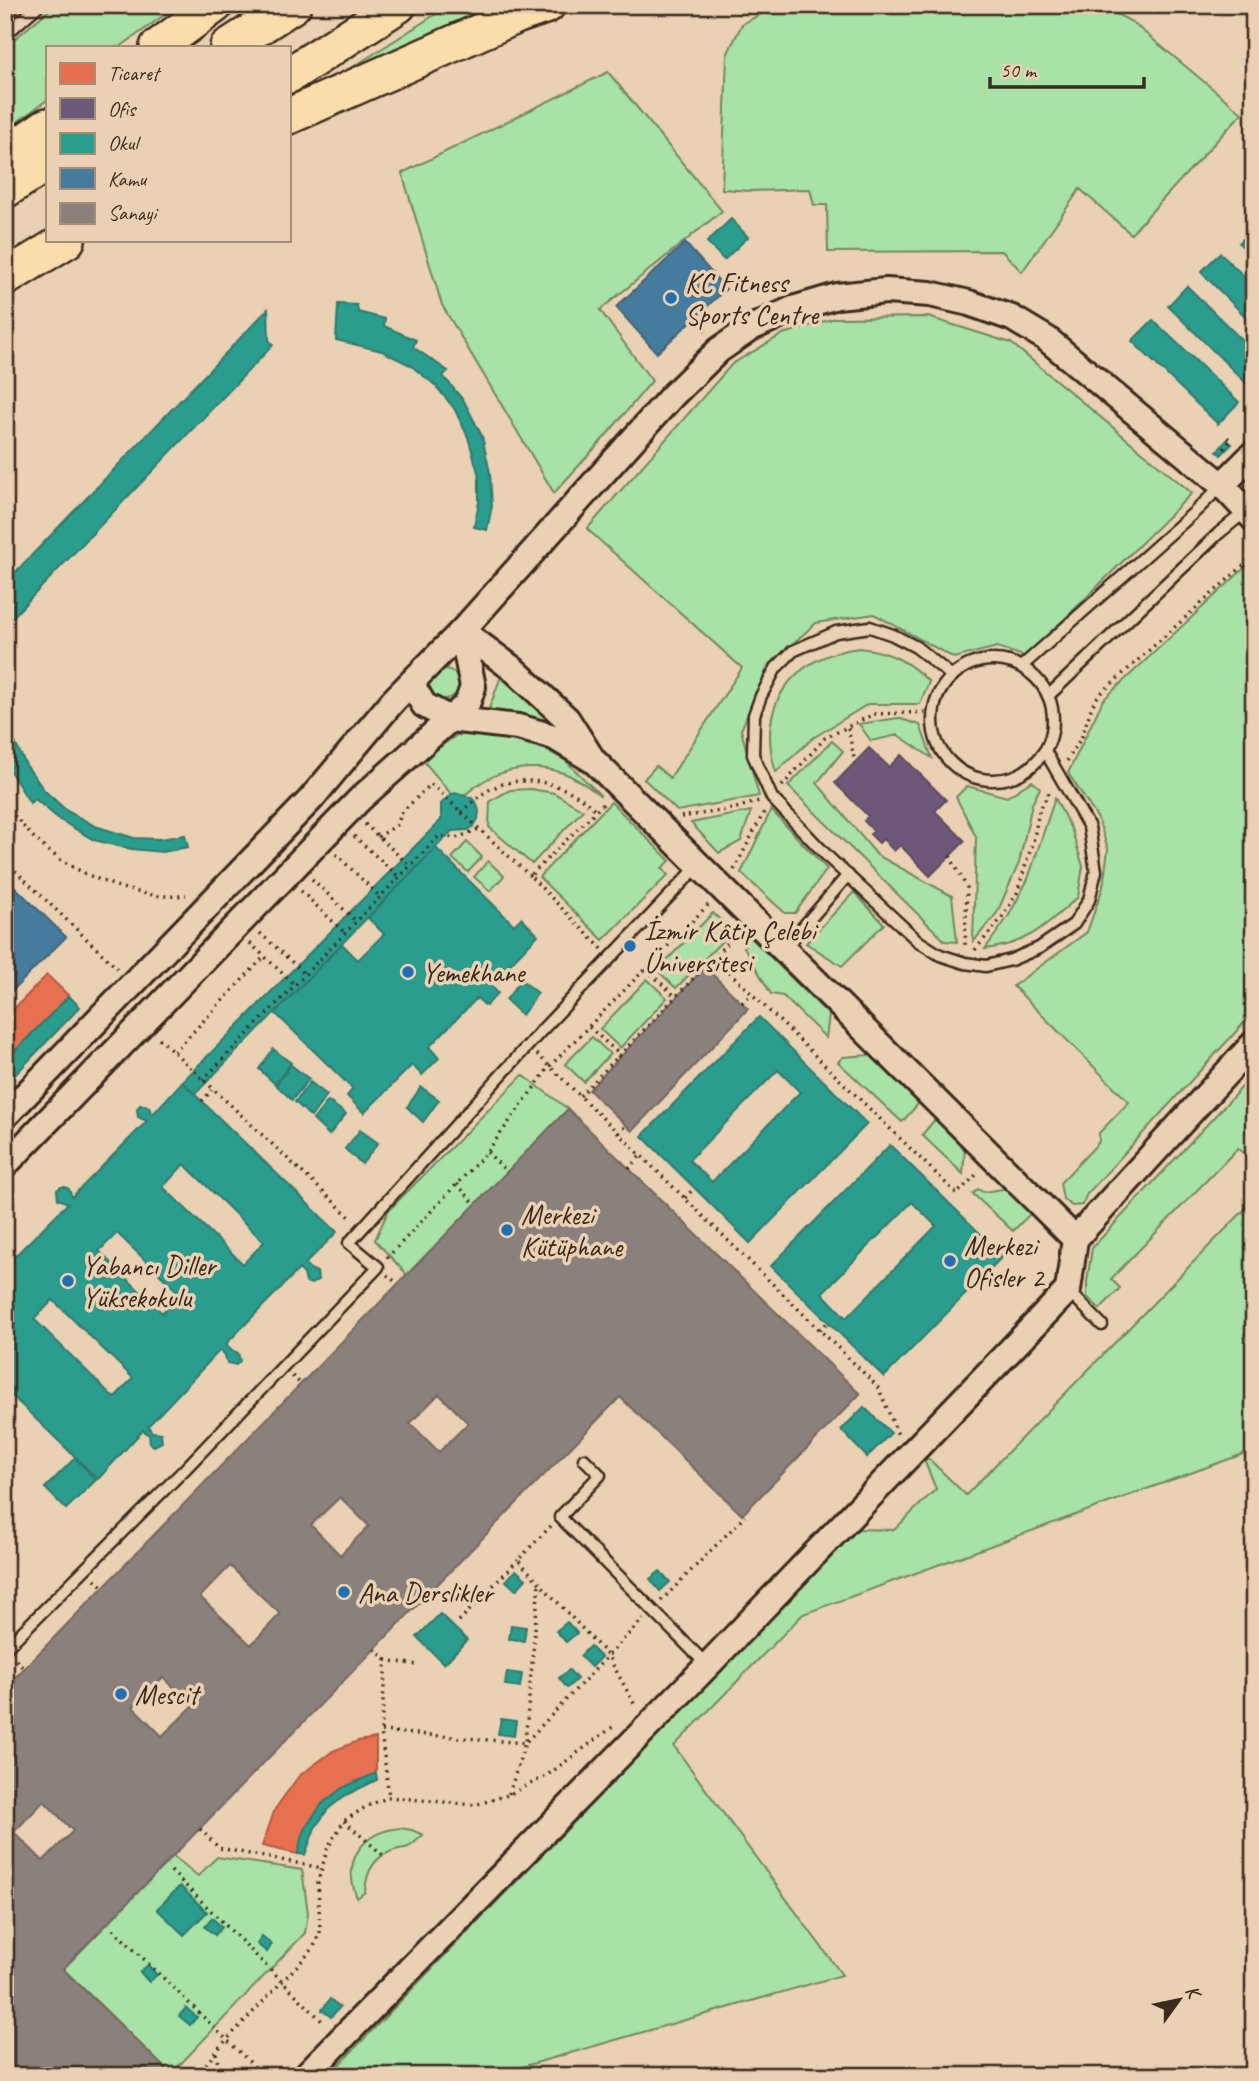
<svg xmlns="http://www.w3.org/2000/svg" width="1259" height="2081" viewBox="0 0 1259 2081" font-family="Caveat,sans-serif">
	<style>
		.green { fill: #a8e2a7; stroke: #728662; stroke-width: 2 }
		.shops { fill: #e76f51; stroke: #b35a42; stroke-width: 2 }
		.offices { fill: #6d597a; stroke: #5e4b5e; stroke-width: 2 }
		.schools { fill: #2a9d8f; stroke: #2f7a6d; stroke-width: 2; fill-rule: evenodd }
		.public { fill: #457b9d; stroke: #426377; stroke-width: 2 }
		.industry { fill: #8a817c; stroke: #726760; stroke-width: 2; fill-rule: evenodd }
		.lines { fill: none; stroke-linecap: round; stroke-linejoin: round }
		.service-casing { stroke: #3b2a1e; stroke-width: 15 }
		.tertiary-casing { stroke: #3b2a1e; stroke-width: 30 }
		.motorway-casing { stroke: #3b2a1e; stroke-width: 40 }
		.path { stroke: #3b2a1e; stroke-width: 3.5; stroke-dasharray: 2 5; stroke-linecap: butt }
		.service { stroke: #ebd1b3; stroke-width: 10 }
		.tertiary { stroke: #ebd1b3; stroke-width: 24 }
		.motorway { stroke: #faddab; stroke-width: 35 }
		.poi-dot { fill: #1f6fb2; stroke: #ebd1b3; stroke-width: 2.5 }
		.labels { text-anchor: middle; dominant-baseline: central; stroke-width: 7; stroke-linejoin: round; paint-order: stroke }
		.poi-label { font-size: 28px; fill: #3b2a1e; stroke: #ebd1b3; text-anchor: start }
	</style>
	<rect width="100%" height="100%" fill="#ebd1b3"/>
	<filter id="ink" filterUnits="userSpaceOnUse"><feTurbulence type="fractalNoise" baseFrequency=".0143" numOctaves="2"/><feDisplacementMap in="SourceGraphic" scale="14" xChannelSelector="R" yChannelSelector="G"/><feConvolveMatrix kernelMatrix="1 2 1 2 8 2 1 2 1" color-interpolation-filters="sRGB"/></filter>
	<g filter="url(#ink)">
		<!-- green -->
		<g class="green">
			<path d="M 55,5 L 178,5 L 120,47 L 47,47 L 47,100 L 5,131 L 5,47 Z"/>
			<path d="M 450,5 L 508,5 L 336,78 Z"/>
			<path d="M 778,5 L 1099,5 L 1132,22 L 1242,113 L 1131,234 L 1080,189 L 1022,272 L 1002,251 L 828,252 L 827,205 L 814,205 L 810,189 L 751,191 L 722,189 L 727,55 L 742,24 Z"/>
			<path d="M 608,72 L 722,211 L 600,310 L 652,381 L 604,438 L 554,493 L 442,305 L 402,173 Z"/>
			<path d="M 928,317 L 1011,343 L 1192,493 L 1026,657 L 997,647 L 954,658 L 874,614 L 816,623 L 768,666 L 741,730 L 759,796 L 677,811 L 644,779 L 656,766 L 670,778 L 742,668 L 587,529 L 732,364 L 783,334 L 835,318 Z"/>
			<path d="M 1253,560 L 1254,1012 L 1087,1194 L 1082,1205 L 1072,1206 L 1063,1199 L 1060,1183 L 1099,1142 L 1099,1133 L 1129,1102 L 1013,986 L 1087,932 L 1103,887 L 1108,849 L 1098,819 L 1068,773 L 1103,700 Z"/>
			<path d="M 859,648 C 888,651 909,661 929,682 L 920,704 L 868,704 L 813,738 L 776,772 C 755,707 791,656 859,648 Z"/>
			<circle cx="444" cy="684" r="15"/>
			<path d="M 503,671 L 570,733 L 486,717 Z"/>
			<path d="M 898,718 L 920,725 L 932,758 L 898,735 L 871,741 L 859,724 Z"/>
			<path d="M 490,734 L 539,746 L 566,761 L 601,796 C 590,788 576,777 563,773 C 528,762 492,770 466,794 L 451,794 L 422,759 L 457,735 Z"/>
			<path d="M 832,741 L 843,751 L 817,783 L 877,855 L 952,896 L 957,942 L 945,941 L 788,786 Z"/>
			<path d="M 1032,781 L 1040,788 L 1032,804 L 1019,863 L 997,913 L 973,942 L 976,837 L 956,797 L 967,786 L 1007,797 Z"/>
			<path d="M 531,789 L 554,793 L 583,810 L 532,864 L 489,827 L 490,801 L 510,790 Z"/>
			<path d="M 1055,798 L 1072,831 L 1083,866 L 1078,897 C 1047,924 1028,945 985,949 L 1008,917 L 1028,879 Z"/>
			<path d="M 611,802 L 670,861 L 662,868 L 668,875 L 603,940 L 539,877 Z"/>
			<path d="M 771,810 L 827,869 L 795,913 L 785,913 L 741,873 Z"/>
			<path d="M 751,811 L 741,841 L 719,853 L 691,823 Z"/>
			<path d="M 467,842 L 482,857 L 468,872 L 452,858 Z"/>
			<path d="M 488,861 L 504,876 L 490,891 L 474,877 Z"/>
			<path d="M 854,892 L 884,924 L 842,966 L 806,943 Z"/>
			<path d="M 713,913 L 732,931 L 676,988 L 657,970 Z"/>
			<path d="M 748,935 L 829,1015 L 826,1038 L 783,996 L 771,994 L 744,947 Z"/>
			<path d="M 647,979 L 667,998 L 620,1048 L 600,1029 Z"/>
			<path d="M 592,1037 L 610,1054 L 584,1082 L 565,1064 Z"/>
			<path d="M 870,1055 L 919,1103 L 902,1122 L 838,1062 L 843,1057 Z"/>
			<path d="M 1254,1074 L 1254,1163 L 1238,1148 L 1111,1279 L 1120,1288 L 1100,1309 L 1087,1297 L 1087,1282 L 1092,1248 Z"/>
			<path d="M 523,1075 L 568,1109 L 407,1275 L 375,1240 L 388,1211 Z"/>
			<path d="M 936,1118 L 965,1146 L 963,1174 L 922,1135 Z"/>
			<path d="M 1009,1188 L 1033,1211 L 1013,1231 L 973,1194 L 978,1189 L 983,1192 Z"/>
			<path d="M 1254,1200 L 1254,1450 L 803,1614 L 674,1746 L 842,1975 L 490,2076 L 328,2076 L 858,1529 L 894,1530 L 936,1489 L 924,1460 L 929,1459 L 966,1495 Z"/>
			<path d="M 400,1828 L 412,1830 L 423,1835 C 419,1838 415,1843 410,1846 C 406,1849 400,1848 395,1850 C 374,1856 366,1873 365,1892 L 357,1898 C 342,1861 361,1832 400,1828 Z"/>
			<path d="M 173,1856 L 198,1876 L 217,1857 L 302,1870 L 308,1913 L 305,1933 L 171,2074 L 63,1969 Z"/>
		</g>
		<!-- shops -->
		<g class="shops">
			<path d="M 47,975 L 69,996 L 5,1061 L 5,1018 Z"/>
			<path d="M 376,1738 L 376,1773 L 342,1788 L 322,1804 L 308,1824 L 301,1839 L 298,1854 L 262,1846 L 275,1809 L 299,1776 L 333,1751 L 358,1741 Z"/>
		</g>
		<!-- offices -->
		<path class="offices" d="M 869,748 L 889,767 L 901,755 L 946,800 L 935,811 L 965,841 L 930,876 L 900,845 L 894,851 L 883,839 L 879,843 L 870,834 L 874,831 L 864,821 L 868,816 L 835,783 Z"/>
		<!-- schools -->
		<g class="schools">
			<path d="M 731,219 L 748,237 L 724,260 L 707,242 Z"/>
			<path d="M 1254,228 L 1254,258 L 1239,243 Z"/>
			<path d="M 1220,253 L 1254,286 L 1254,325 L 1201,272 Z"/>
			<path d="M 1187,286 L 1254,352 L 1253,390 L 1168,306 Z"/>
			<path d="M 338,304 L 357,305 L 358,312 L 385,319 L 384,326 L 416,340 L 413,347 L 448,371 L 443,376 L 464,401 L 482,436 L 490,473 L 492,506 L 487,530 L 474,527 L 479,502 L 479,476 L 468,437 L 454,408 L 435,385 L 410,365 L 382,351 L 336,340 Z"/>
			<path d="M 268,309 L 269,340 L 273,345 L 5,625 L 5,583 Z"/>
			<path d="M 1153,320 L 1239,402 L 1218,424 L 1132,341 Z"/>
			<path d="M 1227,440 L 1232,444 L 1221,455 L 1217,451 Z"/>
			<path d="M 5,700 L 12,737 L 26,765 L 45,791 L 67,811 L 95,826 L 134,838 L 160,839 L 185,835 L 188,847 L 163,852 L 131,849 L 94,840 L 60,820 L 35,799 L 30,803 L 8,768 L 5,769 Z"/>
			<path d="M 458,793 L 472,798 L 477,804 L 479,811 L 478,819 L 474,826 L 468,830 L 452,831 L 195,1094 L 182,1082 L 441,820 L 441,804 L 451,794 Z"/>
			<path d="M 436,848 L 514,925 L 521,918 L 538,935 L 490,985 L 498,993 L 486,1006 L 477,998 L 429,1047 L 439,1058 L 422,1075 L 412,1065 L 364,1113 L 347,1096 L 353,1089 L 275,1013 L 342,944 L 358,960 L 384,934 L 368,918 Z"/>
			<path d="M 521,980 L 538,993 L 522,1015 L 506,1000 Z"/>
			<path d="M 69,996 L 80,1007 L 10,1080 L 5,1075 L 5,1061 Z"/>
			<path d="M 759,1017 L 867,1124 L 750,1243 L 642,1136 ZM 778,1070 L 800,1092 L 712,1182 L 689,1160 Z"/>
			<path d="M 273,1049 L 291,1063 L 275,1084 L 259,1069 Z"/>
			<path d="M 291,1065 L 309,1079 L 292,1100 L 276,1085 Z"/>
			<path d="M 182,1082 L 337,1232 L 305,1264 L 310,1269 L 317,1272 L 318,1280 L 311,1284 L 306,1282 L 304,1274 L 299,1269 L 226,1344 L 231,1350 L 238,1353 L 240,1361 L 236,1365 L 227,1363 L 225,1355 L 220,1350 L 148,1426 L 152,1432 L 161,1433 L 162,1442 L 154,1446 L 150,1443 L 149,1435 L 143,1430 L 98,1479 L 5,1389 L 5,1266 L 68,1203 L 58,1199 L 57,1190 L 61,1187 L 65,1187 L 69,1189 L 72,1197 L 147,1121 L 138,1117 L 137,1109 L 140,1105 L 145,1105 L 149,1107 L 152,1115 ZM 184,1164 L 264,1242 L 243,1264 L 163,1187 ZM 117,1233 L 180,1294 L 162,1313 L 99,1251 ZM 53,1300 L 133,1378 L 114,1398 L 34,1319 Z"/>
			<path d="M 310,1082 L 327,1095 L 311,1117 L 295,1102 Z"/>
			<path d="M 421,1087 L 439,1100 L 423,1122 L 407,1107 Z"/>
			<path d="M 328,1101 L 346,1114 L 329,1135 L 313,1120 Z"/>
			<path d="M 360,1130 L 378,1143 L 362,1164 L 345,1149 Z"/>
			<path d="M 890,1145 L 1003,1256 L 884,1377 L 771,1266 ZM 912,1202 L 936,1226 L 846,1318 L 822,1293 Z"/>
			<path d="M 864,1407 L 891,1433 L 867,1457 L 841,1430 Z"/>
			<path d="M 75,1458 L 96,1480 L 66,1509 L 45,1488 Z"/>
			<path d="M 516,1570 L 526,1579 L 516,1590 L 506,1581 Z"/>
			<path d="M 660,1571 L 670,1582 L 660,1591 L 650,1579 Z"/>
			<path d="M 440,1614 L 467,1640 L 444,1664 L 417,1637 Z"/>
			<path d="M 567,1622 L 577,1633 L 566,1642 L 556,1631 Z"/>
			<path d="M 511,1625 L 526,1627 L 524,1641 L 509,1639 Z"/>
			<path d="M 590,1646 L 601,1657 L 591,1667 L 580,1656 Z"/>
			<path d="M 569,1670 L 577,1679 L 567,1688 L 559,1678 Z"/>
			<path d="M 507,1672 L 522,1674 L 520,1687 L 505,1685 Z"/>
			<path d="M 501,1719 L 516,1721 L 514,1736 L 498,1734 Z"/>
			<path d="M 376,1773 L 377,1780 L 346,1795 L 328,1809 L 315,1828 L 305,1855 L 298,1854 L 301,1839 L 308,1824 L 322,1804 L 342,1788 Z"/>
			<path d="M 180,1886 L 207,1912 L 184,1935 L 157,1909 Z"/>
			<path d="M 212,1918 L 222,1927 L 215,1935 L 205,1927 Z"/>
			<path d="M 262,1936 L 272,1944 L 267,1952 L 257,1944 Z"/>
			<path d="M 148,1965 L 157,1975 L 149,1982 L 140,1972 Z"/>
			<path d="M 330,1999 L 340,2007 L 331,2017 L 322,2010 Z"/>
			<path d="M 186,2008 L 197,2017 L 190,2025 L 179,2016 Z"/>
		</g>
		<!-- public -->
		<g class="public">
			<path d="M 685,243 L 726,289 L 657,353 L 616,307 Z"/>
			<path d="M 5,877 L 66,937 L 5,998 Z"/>
		</g>
		<!-- industry -->
		<g class="industry">
			<path d="M 705,967 L 748,1009 L 632,1131 L 589,1090 Z"/>
			<path d="M 568,1109 L 860,1394 L 742,1515 L 620,1397 L 63,1969 L 173,2076 L 5,2076 L 5,1688 ZM 439,1394 L 468,1423 L 439,1452 L 410,1423 ZM 340,1497 L 369,1526 L 340,1555 L 311,1525 ZM 230,1566 L 280,1614 L 251,1645 L 200,1597 ZM 163,1677 L 193,1706 L 162,1736 L 133,1707 ZM 44,1801 L 73,1831 L 43,1861 L 14,1832 Z"/>
		</g>
		<g class="lines">
			<!-- service casing -->
			<g class="service-casing">
				<g id="service">
					<path d="M 5,14 L 15,5"/>
					<path d="M 5,35 L 39,5"/>
					<circle cx="993" cy="720" r="60"/>
					<path d="M 1021,667 L 1198,509 L 1222,485"/>
					<path d="M 952,676 L 916,647 L 893,635 L 870,627 L 836,632 L 793,651 L 776,668 L 761,696 L 754,715 L 753,755 L 772,798 L 830,859 L 918,941 L 940,955 L 965,963 L 986,966 L 1011,960 L 1039,948 L 1074,924 L 1089,900 L 1096,871 L 1089,827 L 1045,751"/>
					<path d="M 1048,696 L 1219,533 L 1246,511"/>
					<path d="M 784,949 L 848,875"/>
					<path d="M 1068,1290 L 1102,1325"/>
					<path d="M 584,1459 L 600,1475 L 560,1517 L 707,1665"/>
					<path d="M 5,1649 L 185,1469 L 378,1267 L 349,1243 L 541,1031 L 698,866"/>
				</g>
			</g>
			<!-- tertiary casing -->
			<g class="tertiary-casing">
				<g id="tertiary">
					<path d="M 1222,485 L 1254,453"/>
					<path d="M 462,631 L 513,669 L 567,719 L 591,757"/>
					<path d="M 411,683 L 424,705 L 450,719 L 518,727 L 554,737 L 594,761 L 1075,1239 L 1254,1043"/>
					<path d="M 5,1116 L 311,799 L 393,701 L 462,631 L 672,396 L 719,350 L 751,328 L 793,309 L 837,296 L 886,291 L 930,294 L 969,303 L 1012,318 L 1047,339 L 1205,471 L 1222,485 L 1254,519"/>
					<path d="M 5,1165 L 360,799 L 467,704 L 473,687 L 462,631"/>
					<path d="M 305,2076 L 708,1665 L 1068,1290 L 1075,1239"/>
				</g>
			</g>
			<!-- motorway casing -->
			<g class="motorway-casing">
				<g id="motorway">
					<path d="M 158,47 L 215,5"/>
					<path d="M 228,47 L 293,5"/>
					<path d="M 289,75 L 398,5"/>
					<path d="M 289,116 L 518,15 L 547,5"/>
					<path d="M 5,155 L 47,126"/>
					<path d="M 5,190 L 47,163"/>
					<path d="M 5,278 L 67,240"/>
				</g>
			</g>
			<!-- path -->
			<g class="path">
				<path d="M 694,319 L 708,332"/>
				<path d="M 1224,449 L 1231,440 L 1225,436"/>
				<path d="M 848,728 L 855,763"/>
				<path d="M 1067,761 L 1082,736 L 1092,706 L 1098,696 L 1254,556"/>
				<path d="M 782,786 L 825,738 L 874,714 L 933,712"/>
				<path d="M 5,805 C 19,821 33,839 50,852 C 82,877 145,902 186,895"/>
				<path d="M 461,812 C 471,804 481,793 493,788 C 517,776 550,780 574,794 C 582,798 589,805 596,810"/>
				<path d="M 681,817 L 733,809 L 759,801"/>
				<path d="M 365,824 L 410,866"/>
				<path d="M 354,836 L 399,877"/>
				<path d="M 378,837 L 397,825 L 402,812 L 431,784 L 530,876"/>
				<path d="M 336,854 L 380,897"/>
				<path d="M 950,856 L 967,888 L 965,946"/>
				<path d="M 5,861 L 117,968"/>
				<path d="M 734,870 L 764,812"/>
				<path d="M 312,879 L 356,921"/>
				<path d="M 301,891 L 345,933"/>
				<path d="M 260,933 L 305,974"/>
				<path d="M 250,943 L 295,985"/>
				<path d="M 602,949 L 530,876 L 604,803"/>
				<path d="M 975,950 L 1001,919 L 1017,893 L 1034,838 L 1039,811 L 1051,789"/>
				<path d="M 714,957 L 957,1194 L 977,1174"/>
				<path d="M 646,969 L 675,996"/>
				<path d="M 742,1003 L 752,994"/>
				<path d="M 589,1027 L 619,1054 L 618,1059"/>
				<path d="M 159,1038 L 352,1219"/>
				<path d="M 174,1052 L 264,957"/>
				<path d="M 537,1054 L 872,1381 L 879,1389 L 898,1435"/>
				<path d="M 203,1080 L 439,836 L 456,838 L 479,829"/>
				<path d="M 580,1096 L 736,934"/>
				<path d="M 202,1101 L 212,1090"/>
				<path d="M 618,1133 L 626,1125"/>
				<path d="M 487,1152 L 507,1172"/>
				<path d="M 629,1169 L 641,1155"/>
				<path d="M 457,1184 L 475,1204"/>
				<path d="M 685,1198 L 694,1188"/>
				<path d="M 387,1258 L 487,1152 L 550,1066 L 709,904"/>
				<path d="M 387,1275 L 398,1284"/>
				<path d="M 820,1330 L 828,1322"/>
				<path d="M 292,1376 L 301,1384"/>
				<path d="M 551,1526 L 518,1560 L 608,1656 L 636,1707"/>
				<path d="M 95,1579 L 103,1587"/>
				<path d="M 661,1601 L 745,1516"/>
				<path d="M 459,1621 L 518,1560"/>
				<path d="M 375,1649 L 386,1660 L 381,1731 L 389,1797"/>
				<path d="M 16,1660 L 24,1669"/>
				<path d="M 386,1660 L 417,1665"/>
				<path d="M 381,1731 L 525,1743 L 643,1619"/>
				<path d="M 509,1794 L 525,1743 L 539,1583"/>
				<path d="M 344,1821 L 383,1855"/>
				<path d="M 200,1829 L 219,1848 L 322,1868"/>
				<path d="M 171,1871 L 324,2023"/>
				<path d="M 113,1929 L 264,2076"/>
				<path d="M 216,2053 L 220,2076"/>
				<path d="M 198,2076 L 216,2051 L 313,1949 L 320,1932 L 318,1881 L 328,1847 L 344,1821 L 367,1806 L 389,1797 L 475,1805 L 508,1795 L 546,1776 L 614,1726"/>
			</g>
			<!-- service -->
			<use href="#service" class="service"/>
			<!-- tertiary -->
			<use href="#tertiary" class="tertiary"/>
			<!-- motorway -->
			<use href="#motorway" class="motorway"/>
		</g>
	</g>
	<!-- markers -->
	<g class="poi-dot">
		<circle cx="671" cy="298" r="7"/>
		<circle cx="630" cy="946" r="7"/>
		<circle cx="408" cy="972" r="7"/>
		<circle cx="507" cy="1230" r="7"/>
		<circle cx="950" cy="1261" r="7"/>
		<circle cx="68" cy="1281" r="7"/>
		<circle cx="344" cy="1592" r="7"/>
		<circle cx="121" cy="1694" r="7"/>
	</g>
	<g class="labels">
		<!-- poi labels -->
		<g class="poi-label">
			<text x="685" y="282">KC Fitness<tspan x="685" dy="32">Sports Centre</tspan></text>
			<text x="644" y="930">İzmir Kâtip Çelebi<tspan x="644" dy="32">Üniversitesi</tspan></text>
			<text x="422" y="972">Yemekhane</text>
			<text x="521" y="1214">Merkezi<tspan x="521" dy="32">Kütüphane</tspan></text>
			<text x="964" y="1245">Merkezi<tspan x="964" dy="32">Ofisler 2</tspan></text>
			<text x="82" y="1265">Yabancı Diller<tspan x="82" dy="32">Yüksekokulu</tspan></text>
			<text x="358" y="1592">Ana Derslikler</text>
			<text x="135" y="1694">Mescit</text>
		</g>
	</g>
	<!-- margin -->
	<rect width="1259" height="2081" fill="none" stroke="#ebd1b3" stroke-width="28"/>
	<rect x="14" y="14" width="1231" height="2053" fill="none" stroke="#3b2a1e" stroke-width="2.5" filter="url(#ink)"/>
	<!-- legend -->
	<rect x="46" y="46" width="245" height="196" fill="#ebd1b3" stroke="#a58e77" stroke-width="2"/>
	<rect x="60" y="63" width="35" height="21" fill="#e76f51" stroke="#a58e77" stroke-width="2"/>
	<text x="108" y="80" font-size="21" fill="#3b2a1e">Ticaret</text>
	<rect x="60" y="98" width="35" height="21" fill="#6d597a" stroke="#a58e77" stroke-width="2"/>
	<text x="108" y="116" font-size="21" fill="#3b2a1e">Ofis</text>
	<rect x="60" y="133" width="35" height="21" fill="#2a9d8f" stroke="#a58e77" stroke-width="2"/>
	<text x="108" y="150" font-size="21" fill="#3b2a1e">Okul</text>
	<rect x="60" y="168" width="35" height="21" fill="#457b9d" stroke="#a58e77" stroke-width="2"/>
	<text x="108" y="186" font-size="21" fill="#3b2a1e">Kamu</text>
	<rect x="60" y="203" width="35" height="21" fill="#8a817c" stroke="#a58e77" stroke-width="2"/>
	<text x="108" y="220" font-size="21" fill="#3b2a1e">Sanayi</text>
	<!-- north arrow -->
	<g transform="translate(1179 2000) rotate(57)" stroke="#ebd1b3" stroke-width="5" paint-order="stroke">
	<path d="M0-5L12 26L0 18L-12 26Z" fill="#3b2a1e"/>
	<text y="-10" font-size="19" font-weight="bold" text-anchor="middle" fill="#3b2a1e">K</text>
	</g>
	<!-- scale -->
	<path d="M990 77v10h154v-10" fill="none" stroke="#3b2a1e" stroke-width="3.5"/>
	<text x="1000" y="77" font-size="21" fill="#3b2a1e" stroke="#ebd1b3" stroke-width="5" paint-order="stroke">50 m</text>
</svg>
